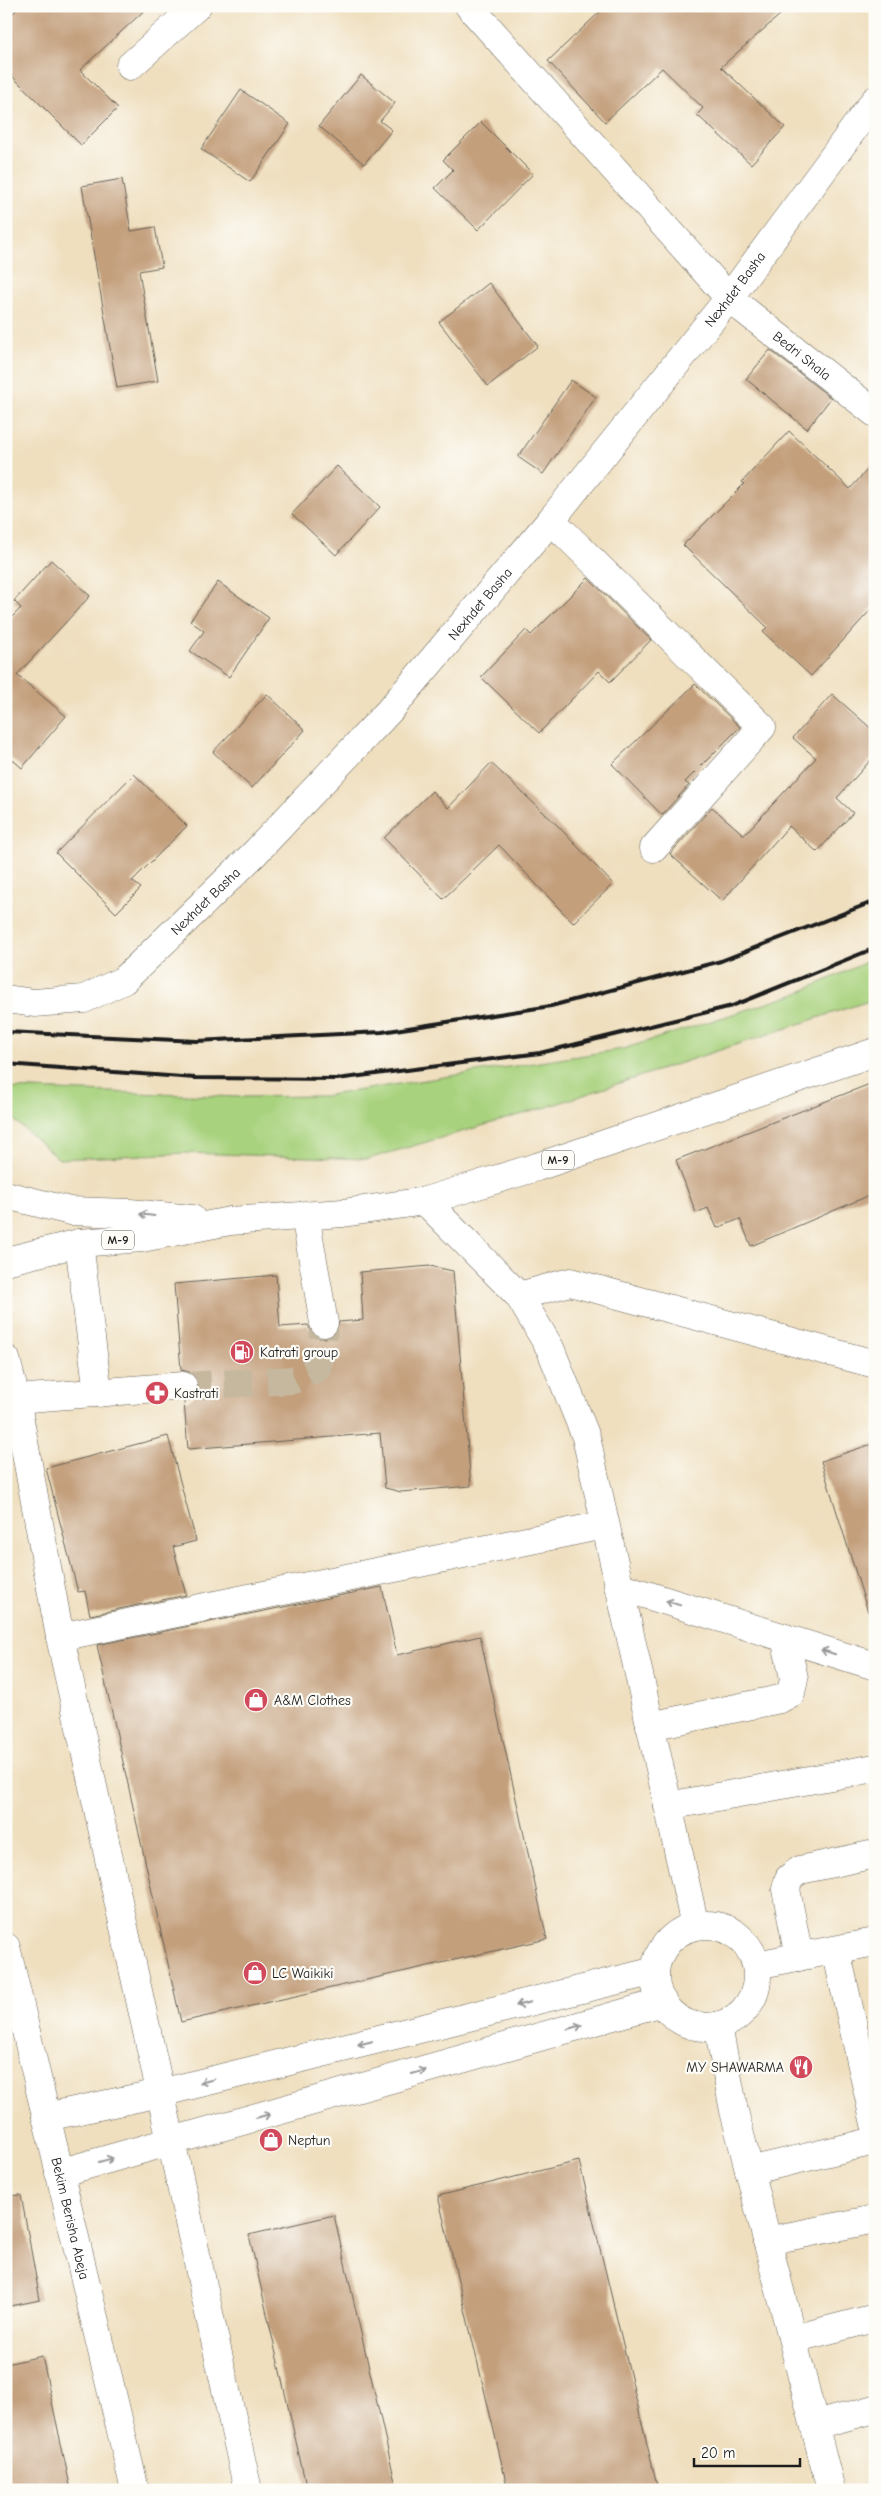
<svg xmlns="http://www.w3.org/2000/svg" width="881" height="2496" viewBox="0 0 881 2496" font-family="'Comic Neue',sans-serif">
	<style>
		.green { fill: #a8d27d; stroke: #62774c }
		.building { fill: #c39f7c }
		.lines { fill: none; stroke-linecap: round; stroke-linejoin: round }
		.minor-tunnel { stroke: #c5b89e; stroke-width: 28; stroke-dasharray: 28 14; stroke-linecap: butt }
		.minor-casing { stroke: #666055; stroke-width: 29 }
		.major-casing { stroke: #666055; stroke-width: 29 }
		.minor { stroke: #fff; stroke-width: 28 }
		.major { stroke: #fff; stroke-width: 28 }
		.rail { stroke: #1c1c1c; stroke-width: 4 }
		.oneway { stroke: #999 }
		.labels { text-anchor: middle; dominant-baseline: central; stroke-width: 4.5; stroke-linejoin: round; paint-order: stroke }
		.shield { fill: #fdfcf7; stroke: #605f5e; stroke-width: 1 }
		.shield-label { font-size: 12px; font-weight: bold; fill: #1c1c1c }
		.street-label { font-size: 14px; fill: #1c1c1c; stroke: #fdfcf7 }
		.poi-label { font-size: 14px; fill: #1c1c1c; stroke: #fdfcf7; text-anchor: start }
	</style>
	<rect width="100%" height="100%" fill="#fdfcf7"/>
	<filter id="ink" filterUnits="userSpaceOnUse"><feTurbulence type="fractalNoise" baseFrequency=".02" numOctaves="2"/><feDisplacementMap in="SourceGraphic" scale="10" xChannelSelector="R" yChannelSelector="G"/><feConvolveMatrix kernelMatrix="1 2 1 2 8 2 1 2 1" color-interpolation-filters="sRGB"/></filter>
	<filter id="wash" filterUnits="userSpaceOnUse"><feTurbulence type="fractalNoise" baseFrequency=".0096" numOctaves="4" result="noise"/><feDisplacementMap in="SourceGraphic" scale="20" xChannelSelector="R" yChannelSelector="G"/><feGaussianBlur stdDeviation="1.12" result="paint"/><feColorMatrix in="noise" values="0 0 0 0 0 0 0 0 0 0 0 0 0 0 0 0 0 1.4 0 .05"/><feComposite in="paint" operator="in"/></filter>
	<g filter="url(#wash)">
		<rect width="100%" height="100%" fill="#efdfbf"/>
		<!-- green -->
		<path class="green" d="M 875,958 L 875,999 L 547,1107 L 368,1159 L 186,1153 L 59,1159 L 6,1113 L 6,1088 L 239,1097 L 323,1096 L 623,1049 L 796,994 Z"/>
		<g id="blocks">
			<!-- building -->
			<g class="building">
				<path d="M 20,6 L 149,6 L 80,70 L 118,108 L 81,145 L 6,70 L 6,20 Z"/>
				<path d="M 606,6 L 790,6 L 721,67 L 785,127 L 751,164 L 697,115 L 703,108 L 662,68 L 605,122 L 548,61 Z"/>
				<path d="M 361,75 L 395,103 L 380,121 L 392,130 L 364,164 L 319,126 Z"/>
				<path d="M 241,90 L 290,124 L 250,182 L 201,149 Z"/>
				<path d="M 481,122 L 533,174 L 478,230 L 435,188 L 453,170 L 443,160 Z"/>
				<path d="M 122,179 L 131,231 L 155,227 L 162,267 L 139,271 L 158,381 L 117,388 L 82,186 Z"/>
				<path d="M 489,283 L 538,346 L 488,386 L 439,322 Z"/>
				<path d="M 770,350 L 831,398 L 807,429 L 746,379 Z"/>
				<path d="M 571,380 L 596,397 L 543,474 L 518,457 Z"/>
				<path d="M 789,431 L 850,489 L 875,461 L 875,605 L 811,676 L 763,632 L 767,627 L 683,545 L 744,484 L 742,482 Z"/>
				<path d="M 337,466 L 380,507 L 336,555 L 292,514 Z"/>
				<path d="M 51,560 L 90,596 L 17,675 L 66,716 L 22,768 L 6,754 L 6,623 L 21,608 L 14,601 Z"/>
				<path d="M 588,578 L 651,640 L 610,682 L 599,671 L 539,733 L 481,677 L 526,630 L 531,635 Z"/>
				<path d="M 218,582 L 269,618 L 229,677 L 190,651 L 204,631 L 190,621 Z"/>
				<path d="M 695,684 L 740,727 L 685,782 L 689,785 L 662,815 L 612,764 Z"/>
				<path d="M 267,694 L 305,730 L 252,788 L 213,752 Z"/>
				<path d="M 832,694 L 875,732 L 875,755 L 837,798 L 853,813 L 817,852 L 789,826 L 722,901 L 670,854 L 712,807 L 744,835 L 816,758 L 793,738 Z"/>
				<path d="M 491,763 L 557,825 L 613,884 L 573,923 L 499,845 L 443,899 L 384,838 L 432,791 L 448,808 Z"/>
				<path d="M 134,774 L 187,826 L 132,881 L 141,888 L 116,913 L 56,853 Z"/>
				<path d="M 875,1082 L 875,1193 L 751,1246 L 740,1219 L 717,1228 L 708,1208 L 696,1213 L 676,1160 Z"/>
				<path d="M 430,1266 L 453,1271 L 471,1486 L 401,1492 L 385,1488 L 380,1433 L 188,1449 L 184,1402 L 191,1399 L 197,1393 L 198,1384 L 196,1378 L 190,1372 L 181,1370 L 174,1284 L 276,1275 L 280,1327 L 308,1325 L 312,1333 L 319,1338 L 326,1338 L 334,1335 L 339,1322 L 363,1320 L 360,1272 Z"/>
				<path d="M 168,1436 L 196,1541 L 173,1547 L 186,1595 L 90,1615 L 85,1591 L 78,1592 L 46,1468 Z"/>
				<path d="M 875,1443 L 875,1611 L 868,1612 L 821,1461 Z"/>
				<path d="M 382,1587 L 397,1655 L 480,1636 L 547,1939 L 181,2022 L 97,1645 Z"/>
				<path d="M 579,2161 L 658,2490 L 508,2490 L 438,2196 Z"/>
				<path d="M 21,2195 L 40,2300 L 6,2307 L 6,2196 Z"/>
				<path d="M 334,2215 L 397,2490 L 307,2490 L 249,2235 Z"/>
				<path d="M 42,2356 L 71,2490 L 6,2490 L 6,2364 Z"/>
			</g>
		</g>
	</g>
	<g filter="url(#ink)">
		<use href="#blocks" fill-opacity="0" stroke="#666055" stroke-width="1"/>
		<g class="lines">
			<!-- minor-tunnel -->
			<path class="minor-tunnel" d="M 183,1386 L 293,1380 L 317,1369 L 323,1347 L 324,1323"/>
			<!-- minor casing -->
			<g class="minor-casing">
				<g id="minor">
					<path id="s1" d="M 469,6 L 729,298 L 875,413"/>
					<path d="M 130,66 L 197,6"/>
					<path d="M 551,520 L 762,727 L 654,848"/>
					<path id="s2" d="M 6,999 L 34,1003 L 84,999 L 124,980 L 254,854 L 389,711 L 551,520 L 729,298 L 875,100"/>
					<path d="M 425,1201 L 519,1296 L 550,1348 L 586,1437 L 695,1926"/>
					<path d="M 305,1215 L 324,1323"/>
					<path d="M 79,1243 L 98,1393"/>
					<path d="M 519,1296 L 570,1282 L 875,1364"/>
					<path d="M 6,1359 L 16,1399 L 60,1637 L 248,2490"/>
					<path d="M 16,1399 L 183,1386"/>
					<path d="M 618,1586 L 875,1666"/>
					<path d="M 60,1637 L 604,1525"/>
					<path d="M 650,1726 L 780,1699 L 791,1693 L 794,1678 L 785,1638"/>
					<path d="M 668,1806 L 875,1768"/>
					<circle cx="706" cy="1976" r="51"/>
					<path id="s3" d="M 6,1947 L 135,2490"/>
					<path d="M 836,1950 L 875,2124"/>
					<path d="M 799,1957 L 786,1889 L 789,1878 L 800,1870 L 875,1854"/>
					<path d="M 756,1965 L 875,1942"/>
					<path d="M 718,2026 L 734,2111 L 831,2490"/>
					<path d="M 46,2117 L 160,2093 L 655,1971"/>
					<path d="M 749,2171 L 875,2141"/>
					<path d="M 59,2173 L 663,2002"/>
					<path d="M 767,2241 L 875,2219"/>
					<path d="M 793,2339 L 875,2318"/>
					<path d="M 815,2425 L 875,2409"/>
				</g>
			</g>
			<!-- major casing -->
			<g class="major-casing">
				<g id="major">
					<path d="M 6,1195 L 70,1211 L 130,1213 L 192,1219"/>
					<path d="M 6,1261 L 79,1243 L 142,1238 L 230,1221 L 343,1213 L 425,1201 L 537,1167 L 875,1052"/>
				</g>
			</g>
			<!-- minor -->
			<use href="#minor" class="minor"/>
			<!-- major -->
			<use href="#major" class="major"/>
			<!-- rail -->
			<g class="rail">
				<path d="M 6,1032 L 197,1041 L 382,1032 L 551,1006 L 721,961 L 875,901"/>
				<path d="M 6,1064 L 195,1078 L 337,1079 L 540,1053 L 732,1006 L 875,948"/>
			</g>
		</g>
		<!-- one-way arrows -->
		<defs><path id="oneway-shaft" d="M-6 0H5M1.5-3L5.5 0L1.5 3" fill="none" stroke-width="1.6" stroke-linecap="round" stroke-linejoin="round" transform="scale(1.25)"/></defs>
		<g class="oneway">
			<use href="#oneway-shaft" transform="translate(147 1215) rotate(-173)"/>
			<use href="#oneway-shaft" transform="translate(673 1603) rotate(-163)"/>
			<use href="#oneway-shaft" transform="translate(828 1652) rotate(-162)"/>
			<use href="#oneway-shaft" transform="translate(523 2004) rotate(166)"/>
			<use href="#oneway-shaft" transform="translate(575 2027) rotate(-16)"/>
			<use href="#oneway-shaft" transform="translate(365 2043) rotate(166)"/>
			<use href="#oneway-shaft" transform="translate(419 2072) rotate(-16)"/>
			<use href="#oneway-shaft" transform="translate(207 2081) rotate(166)"/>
			<use href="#oneway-shaft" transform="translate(263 2116) rotate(-16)"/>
			<use href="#oneway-shaft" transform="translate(106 2160) rotate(-15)"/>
		</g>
	</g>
	<!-- icons -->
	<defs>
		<g id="fuel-disc" transform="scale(1.25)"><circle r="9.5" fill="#d1495b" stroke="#fdfcf7"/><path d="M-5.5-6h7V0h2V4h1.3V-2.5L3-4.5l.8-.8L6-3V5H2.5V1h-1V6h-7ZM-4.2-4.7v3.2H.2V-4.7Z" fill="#fff"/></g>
		<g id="pharmacy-disc" transform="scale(1.25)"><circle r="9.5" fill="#d1495b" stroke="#fdfcf7"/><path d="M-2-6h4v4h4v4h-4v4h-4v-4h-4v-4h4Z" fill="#fff"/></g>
		<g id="shop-disc" transform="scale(1.25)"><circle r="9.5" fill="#d1495b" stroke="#fdfcf7"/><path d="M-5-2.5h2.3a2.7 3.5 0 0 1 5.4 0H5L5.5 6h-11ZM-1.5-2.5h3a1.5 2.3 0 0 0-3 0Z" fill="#fff"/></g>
		<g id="restaurant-disc" transform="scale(1.25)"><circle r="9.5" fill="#d1495b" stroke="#fdfcf7"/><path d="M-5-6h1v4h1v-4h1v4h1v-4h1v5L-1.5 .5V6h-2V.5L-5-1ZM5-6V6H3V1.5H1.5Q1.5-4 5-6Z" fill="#fff"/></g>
	</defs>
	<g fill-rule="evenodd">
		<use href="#fuel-disc" x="242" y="1352"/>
		<use href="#pharmacy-disc" x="157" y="1393"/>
		<use href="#shop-disc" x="256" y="1700"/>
		<use href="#shop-disc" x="255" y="1973"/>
		<use href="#restaurant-disc" x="801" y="2067"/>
		<use href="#shop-disc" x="271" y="2140"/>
	</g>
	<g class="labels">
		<!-- shield labels -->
		<g class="shield">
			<rect x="542" y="1150.5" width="32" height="19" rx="4"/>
			<rect x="102" y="1230.5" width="32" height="19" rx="4"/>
		</g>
		<g class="shield-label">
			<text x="558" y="1160">M-9</text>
			<text x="118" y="1240">M-9</text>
		</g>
		<!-- street labels -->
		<g class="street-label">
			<text stroke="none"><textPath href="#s2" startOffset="1046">Nexhdet Basha</textPath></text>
			<text stroke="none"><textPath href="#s1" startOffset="484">Bedri Shala</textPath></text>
			<text stroke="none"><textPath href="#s2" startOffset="641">Nexhdet Basha</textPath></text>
			<text stroke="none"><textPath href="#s2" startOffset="236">Nexhdet Basha</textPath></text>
			<text stroke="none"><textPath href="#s3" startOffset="279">Bekim Berisha Abeja</textPath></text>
		</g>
		<!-- poi labels -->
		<g class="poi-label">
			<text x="260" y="1352">Katrati group</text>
			<text x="174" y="1393">Kastrati</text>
			<text x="274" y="1700">A&amp;M Clothes</text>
			<text x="272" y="1973">LC Waikiki</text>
			<text x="784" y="2067" text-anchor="end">MY SHAWARMA</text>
			<text x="288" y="2140">Neptun</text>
		</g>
	</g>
	<!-- margin -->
	<rect width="881" height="2496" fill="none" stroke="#fdfcf7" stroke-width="25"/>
	<!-- scale -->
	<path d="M694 2458v8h106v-8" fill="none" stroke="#1c1c1c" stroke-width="2.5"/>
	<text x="701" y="2458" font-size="15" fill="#1c1c1c" stroke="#fdfcf7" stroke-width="4" paint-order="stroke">20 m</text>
</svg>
